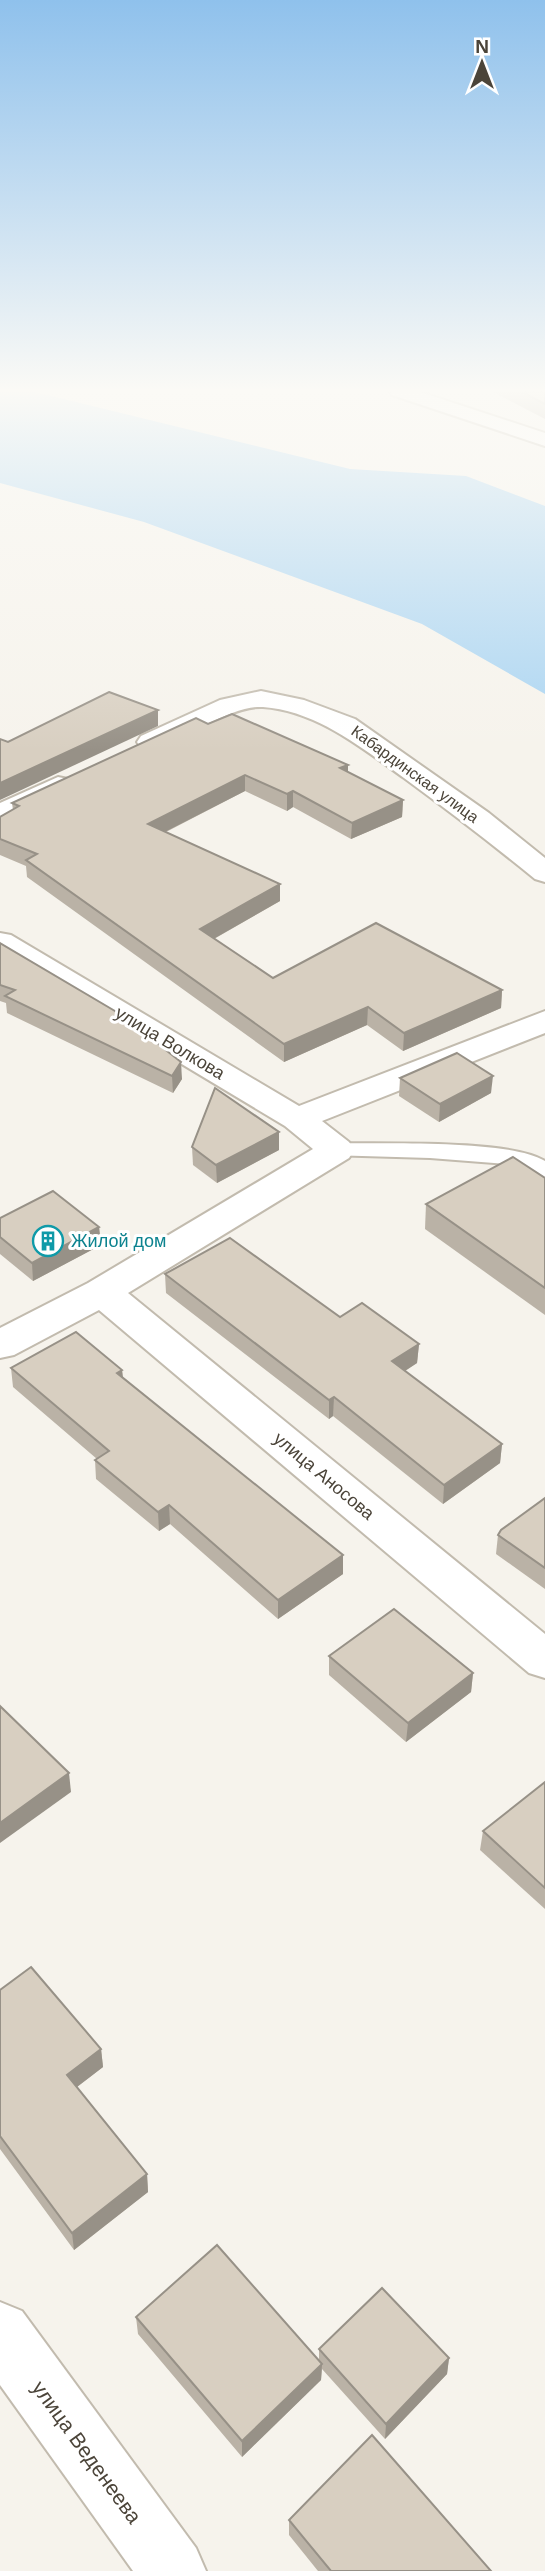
<svg xmlns="http://www.w3.org/2000/svg" width="545" height="2571" viewBox="0 0 545 2571" font-family="Helvetica,sans-serif">
	<style>
		.water { fill: #a9d4f2 }
		.lines { fill: none; stroke-linecap: round; stroke-linejoin: round }
		.lane-casing { stroke: #c2bbae; stroke-width: 4 }
		.street-casing { stroke: #c2bbae; stroke-width: 4 }
		.lane { fill: #fff; fill-rule: evenodd }
		.street { fill: #fff; fill-rule: evenodd }
		.wall { fill: #bab2a6 }
		.shaded-wall { fill: #979187 }
		.building { fill: #d8cfc1; stroke: #979187; stroke-width: 2 }
		.labels { text-anchor: middle; dominant-baseline: central; stroke-width: 6; stroke-linejoin: round; paint-order: stroke }
		.far-street-label { font-size: 16px; fill: #4b4439; stroke: #fff }
		.street-label { font-size: 18px; fill: #4b4439; stroke: #fff }
		.culture-label { font-size: 18px; fill: #0d838f; stroke: #fff; text-anchor: start }
		.near-street-label { font-size: 21px; fill: #4b4439; stroke: #fff }
	</style>
	<rect width="100%" height="100%" fill="#f6f3ec"/>
	<!-- water -->
	<path class="water" d="M 0,391 L 31,391 L 350,469 L 466,476 L 545,506 L 545,694 L 422,624 L 144,522 L 0,483 Z"/>
	<g class="lines">
		<!-- lane casing -->
		<g class="lane-casing">
			<path id="lane" d="M 336,1143 C 383,1144 508,1139 545,1161 L 545,1178 L 520,1165 L 430,1158 L 328,1155 L 325,1150 L 328,1145 Z"/>
		</g>
		<!-- street casing -->
		<g class="street-casing">
			<g id="street">
				<path d="M 390,391 L 417,391 L 545,433 L 545,446 L 392,395 Z"/>
				<path d="M 261,691 L 304,700 L 355,719 L 489,813 L 545,858 L 545,882 L 535,879 C 492,844 449,811 404,778 C 362,748 317,711 263,707 C 235,705 186,736 159,748 L 150,750 L 141,748 L 137,742 L 141,736 L 220,700 Z"/>
				<path d="M 58,777 L 68,779 L 72,785 L 68,791 L 0,823 L 0,803 Z"/>
				<path d="M 0,933 L 11,935 L 299,1106 L 545,1011 L 545,1033 L 322,1121 L 349,1142 L 354,1150 L 349,1158 L 128,1293 L 545,1634 L 545,1678 L 529,1673 L 99,1310 L 14,1355 L 0,1358 L 0,1328 L 88,1283 L 313,1149 L 285,1126 L 0,955 Z"/>
				<path d="M 0,2302 L 22,2311 L 196,2548 L 206,2571 L 133,2571 L 0,2385 Z"/>
			</g>
		</g>
		<!-- lane -->
		<use href="#lane" class="lane"/>
		<!-- street -->
		<use href="#street" class="street"/>
	</g>
	<!-- wall -->
	<g class="wall">
		<path d="M 491,391 L 545,391 L 545,419 Z"/>
		<path d="M 208,724 L 348,765 L 348,772 L 403,800 L 402,817 L 351,839 L 293,807 L 287,811 L 245,791 L 166,832 L 280,884 L 280,901 L 214,939 L 273,978 L 502,990 L 501,1008 L 403,1051 L 367,1025 L 284,1062 L 27,877 L 26,866 L 0,855 L 0,817 L 13,810 L 12,803 Z"/>
		<path d="M 0,943 L 182,1079 L 173,1093 L 7,1013 L 6,1003 L 0,1001 Z"/>
		<path d="M 400,1078 L 491,1093 L 439,1122 L 399,1096 Z"/>
		<path d="M 279,1132 L 279,1150 L 217,1183 L 193,1165 L 192,1147 Z"/>
		<path d="M 545,1178 L 545,1315 L 425,1229 L 426,1204 Z"/>
		<path d="M 0,1218 L 99,1227 L 101,1245 L 33,1281 L 0,1254 Z"/>
		<path d="M 165,1274 L 340,1317 L 419,1344 L 417,1363 L 405,1371 L 502,1444 L 500,1463 L 443,1504 L 333,1416 L 329,1419 L 166,1293 Z"/>
		<path d="M 11,1368 L 122,1370 L 123,1378 L 343,1555 L 343,1574 L 278,1619 L 170,1524 L 159,1531 L 96,1479 L 95,1460 L 97,1459 L 13,1387 Z"/>
		<path d="M 545,1498 L 545,1589 L 496,1554 L 498,1535 Z"/>
		<path d="M 329,1656 L 473,1673 L 471,1692 L 406,1742 L 329,1675 Z"/>
		<path d="M 545,1782 L 545,1909 L 480,1850 L 483,1831 Z"/>
		<path d="M 0,1990 L 101,2049 L 103,2067 L 77,2087 L 147,2174 L 148,2192 L 74,2250 L 0,2149 Z"/>
		<path d="M 136,2317 L 319,2360 L 319,2349 L 449,2358 L 447,2374 L 385,2439 L 322,2369 L 321,2380 L 242,2457 L 138,2334 Z"/>
		<path d="M 289,2520 L 491,2571 L 318,2571 L 289,2535 Z"/>
	</g>
	<!-- shaded-wall -->
	<g class="shaded-wall">
		<path d="M 158,710 L 158,726 L 0,800 L 0,783 Z"/>
		<path d="M 348,765 L 348,781 L 340,768 Z"/>
		<path d="M 245,775 L 245,791 L 149,840 L 148,824 Z"/>
		<path d="M 293,791 L 293,807 L 287,811 L 287,794 Z"/>
		<path d="M 403,800 L 402,817 L 351,839 L 352,823 Z"/>
		<path d="M 280,884 L 280,901 L 201,946 L 200,929 Z"/>
		<path d="M 502,990 L 501,1008 L 403,1051 L 404,1033 Z"/>
		<path d="M 368,1007 L 367,1025 L 284,1062 L 284,1044 Z"/>
		<path d="M 181,1062 L 182,1079 L 173,1093 L 172,1076 Z"/>
		<path d="M 493,1076 L 491,1093 L 439,1122 L 440,1104 Z"/>
		<path d="M 279,1132 L 279,1150 L 217,1183 L 216,1165 Z"/>
		<path d="M 99,1227 L 101,1245 L 33,1281 L 32,1263 Z"/>
		<path d="M 419,1344 L 417,1363 L 391,1380 L 392,1361 Z"/>
		<path d="M 122,1370 L 124,1389 L 117,1373 Z"/>
		<path d="M 334,1397 L 333,1416 L 329,1419 L 329,1400 Z"/>
		<path d="M 502,1444 L 500,1463 L 443,1504 L 444,1485 Z"/>
		<path d="M 169,1505 L 170,1524 L 159,1531 L 158,1512 Z"/>
		<path d="M 343,1555 L 343,1574 L 278,1619 L 278,1600 Z"/>
		<path d="M 473,1673 L 471,1692 L 406,1742 L 408,1723 Z"/>
		<path d="M 69,1773 L 71,1792 L 0,1843 L 0,1823 Z"/>
		<path d="M 101,2049 L 103,2067 L 69,2093 L 67,2075 Z"/>
		<path d="M 147,2174 L 148,2192 L 74,2250 L 72,2233 Z"/>
		<path d="M 449,2358 L 447,2374 L 385,2439 L 386,2424 Z"/>
		<path d="M 322,2364 L 321,2380 L 242,2457 L 242,2441 Z"/>
	</g>
	<!-- building -->
	<g class="building">
		<path d="M 520,391 L 545,391 L 545,404 Z"/>
		<path d="M 109,692 L 158,710 L 0,783 L 0,739 L 8,742 Z"/>
		<path d="M 232,714 L 348,765 L 340,768 L 403,800 L 352,823 L 293,791 L 287,794 L 245,775 L 148,824 L 280,884 L 200,929 L 273,978 L 376,923 L 502,990 L 404,1033 L 368,1007 L 284,1044 L 26,860 L 37,854 L 0,839 L 0,817 L 19,806 L 12,803 L 196,718 L 208,724 Z"/>
		<path d="M 0,943 L 120,1014 L 181,1062 L 172,1076 L 5,996 L 15,990 L 0,985 Z"/>
		<path d="M 457,1053 L 493,1076 L 440,1104 L 400,1078 Z"/>
		<path d="M 215,1088 L 279,1132 L 216,1165 L 192,1147 Z"/>
		<path d="M 513,1157 L 545,1178 L 545,1288 L 426,1204 Z"/>
		<path d="M 53,1191 L 99,1227 L 32,1263 L 0,1237 L 0,1218 Z"/>
		<path d="M 230,1238 L 340,1317 L 362,1303 L 419,1344 L 392,1361 L 502,1444 L 444,1485 L 334,1397 L 329,1400 L 165,1274 Z"/>
		<path d="M 76,1332 L 122,1370 L 117,1373 L 343,1555 L 278,1600 L 169,1505 L 158,1512 L 95,1460 L 109,1451 L 11,1368 Z"/>
		<path d="M 545,1498 L 545,1568 L 498,1535 L 501,1530 Z"/>
		<path d="M 394,1609 L 473,1673 L 408,1723 L 329,1656 Z"/>
		<path d="M 0,1706 L 69,1773 L 0,1823 Z"/>
		<path d="M 545,1782 L 545,1888 L 483,1831 Z"/>
		<path d="M 31,1967 L 101,2049 L 67,2075 L 147,2174 L 72,2233 L 0,2136 L 0,1990 Z"/>
		<path d="M 217,2245 L 322,2364 L 242,2441 L 136,2317 Z"/>
		<path d="M 382,2288 L 449,2358 L 386,2424 L 319,2349 Z"/>
		<path d="M 372,2435 L 491,2571 L 331,2571 L 289,2520 Z"/>
	</g>
	<!-- sky -->
	<linearGradient id="sky" x2="0" y2="1"><stop stop-color="#8fc1ec"/><stop offset="0.52" stop-color="#fbfaf6"/><stop offset="1" stop-color="#fbfaf6" stop-opacity="0"/></linearGradient>
	<rect width="545" height="751" fill="url(#sky)"/>
	<!-- icons -->
	<defs>
		<g id="building-ring" transform="scale(1.575)"><circle r="9.5" fill="#fff" stroke="#0f9aa8" stroke-width="1.5"/><path d="M-4-6H4V6H1V3H-1V6H-4ZM-2.5-4.3h1.7v1.8h-1.7ZM.8-4.3h1.7v1.8H.8ZM-2.5-1h1.7V.8h-1.7ZM.8-1h1.7V.8H.8Z" fill="#0f9aa8"/></g>
	</defs>
	<g fill-rule="evenodd">
		<use href="#building-ring" x="48" y="1241"/>
	</g>
	<g class="labels">
		<!-- far-street labels -->
		<g class="far-street-label">
			<text transform="translate(415 774) rotate(36)">Кабардинская улица</text>
		</g>
		<!-- street labels -->
		<g class="street-label">
			<text transform="translate(170 1043) rotate(31)">улица Волкова</text>
			<text transform="translate(324 1476) rotate(40)">улица Аносова</text>
		</g>
		<!-- culture labels -->
		<g class="culture-label">
			<text x="71" y="1241">Жилой дом</text>
		</g>
		<!-- near-street labels -->
		<g class="near-street-label">
			<text transform="translate(87 2452) rotate(54)">улица Веденеева</text>
		</g>
	</g>
	<!-- north arrow -->
	<g transform="translate(482 63)" stroke="#ffffff" stroke-width="5" paint-order="stroke">
	<path d="M0-5L12 26L0 18L-12 26Z" fill="#4b4439"/>
	<text y="-10" font-size="19" font-weight="bold" text-anchor="middle" fill="#4b4439">N</text>
	</g>
</svg>
